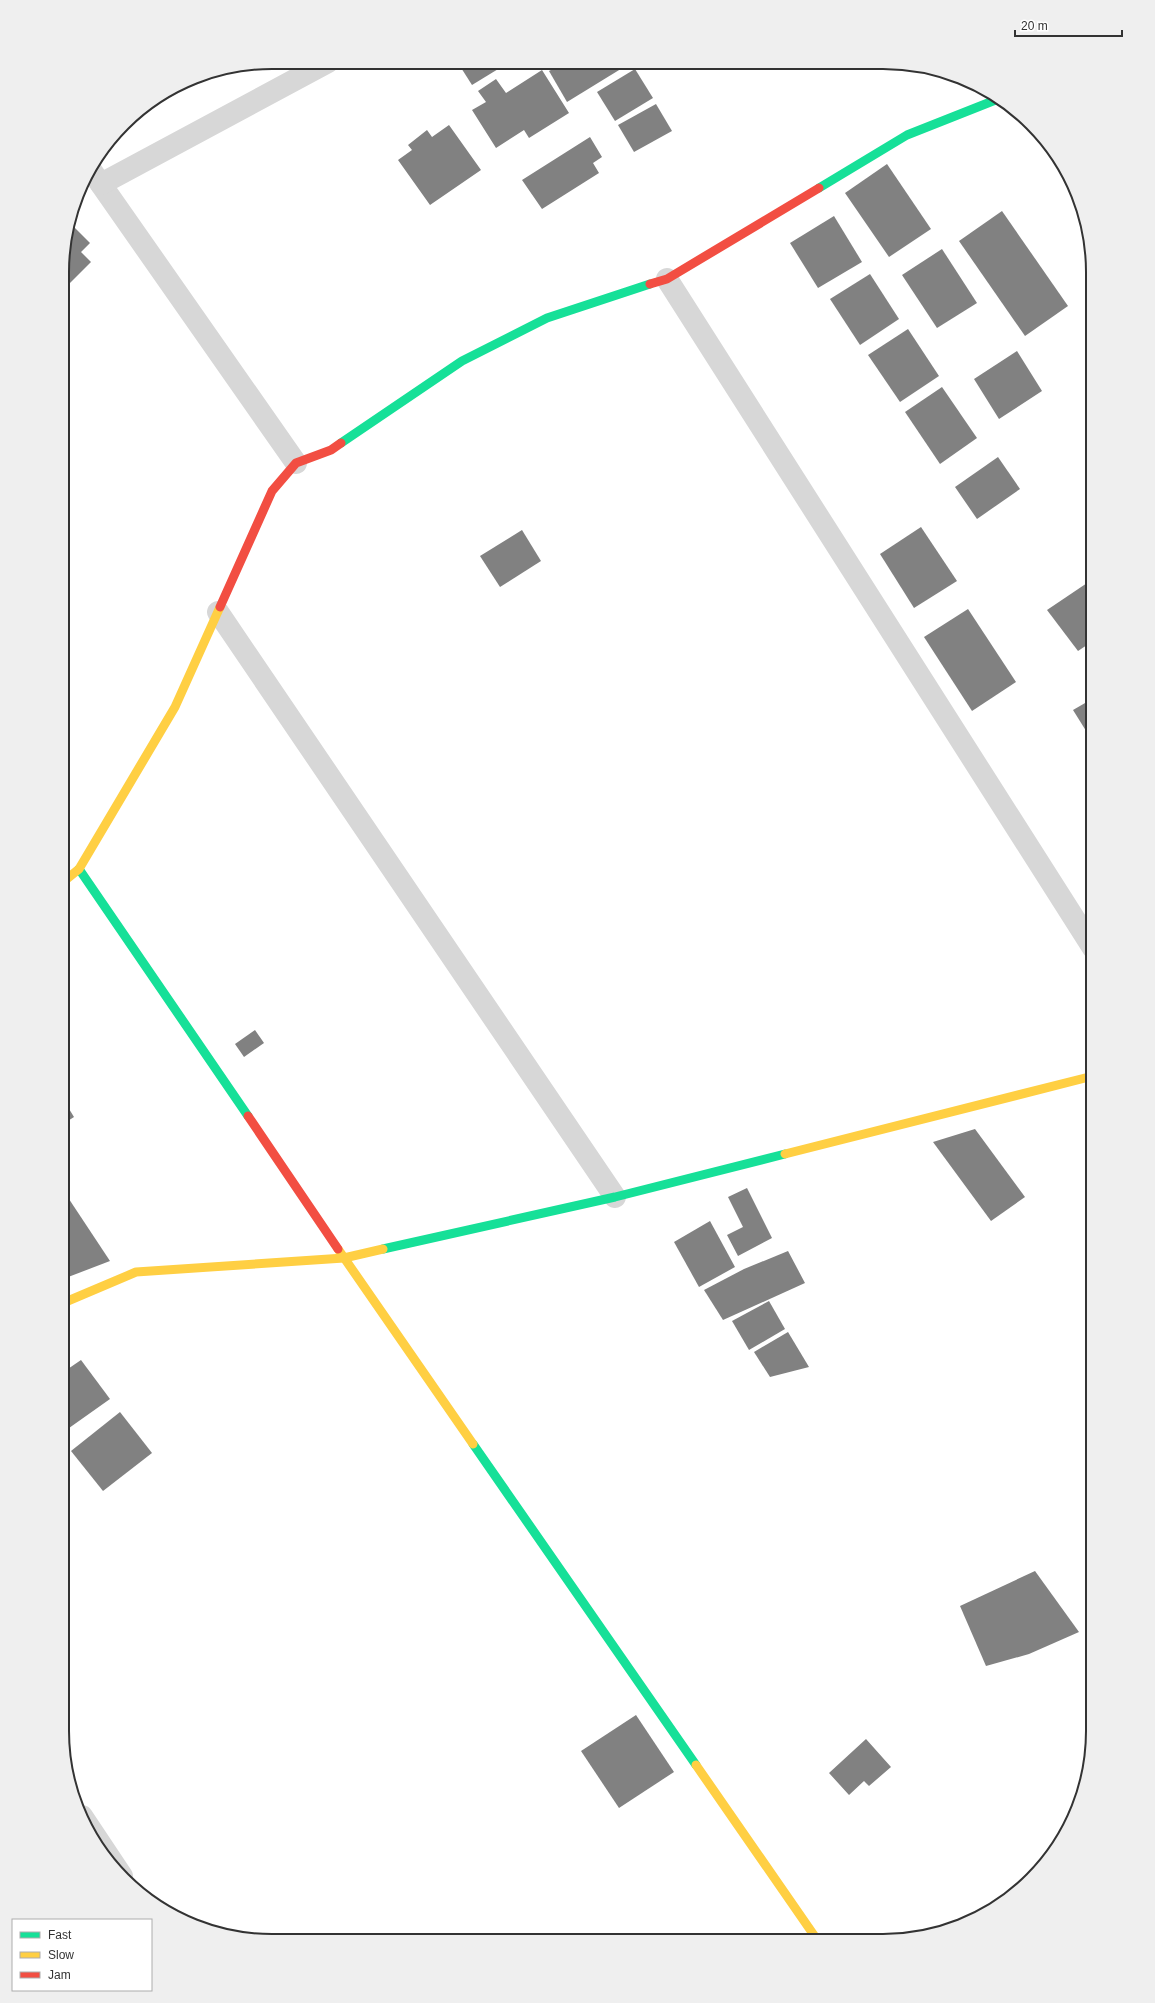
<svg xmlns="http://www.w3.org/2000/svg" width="1155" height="2003" viewBox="0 0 1155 2003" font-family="Helvetica,sans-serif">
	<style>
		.building { fill: #818181 }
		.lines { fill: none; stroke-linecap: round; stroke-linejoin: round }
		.street { stroke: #d7d7d7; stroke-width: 22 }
		.fast { stroke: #16e098; stroke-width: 9 }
		.slow { stroke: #ffcf43; stroke-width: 9 }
		.jam { stroke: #f24e42; stroke-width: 9 }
		.rim { fill: none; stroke: #333; stroke-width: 2 }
	</style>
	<rect width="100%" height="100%" fill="#fff"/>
	<!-- building -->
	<g class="building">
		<path d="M 458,63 L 508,63 L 472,85 Z"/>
		<path d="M 562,64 L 622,64 L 624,67 L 567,102 L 549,71 Z"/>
		<path d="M 635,69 L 653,98 L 615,121 L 597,92 Z"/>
		<path d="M 542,70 L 569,113 L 529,138 L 524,130 L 496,148 L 472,110 L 486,102 L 478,91 L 496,79 L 506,93 Z"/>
		<path d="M 656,104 L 672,131 L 634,152 L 618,125 Z"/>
		<path d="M 449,125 L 481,170 L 430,205 L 398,160 L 412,150 L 408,145 L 427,130 L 432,137 Z"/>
		<path d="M 590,137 L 602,157 L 593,163 L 599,173 L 542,209 L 522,180 Z"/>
		<path d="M 887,164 L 931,229 L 889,257 L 845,193 Z"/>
		<path d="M 1002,211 L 1068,306 L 1025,336 L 959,241 Z"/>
		<path d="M 834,216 L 862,262 L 818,288 L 790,243 Z"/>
		<path d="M 73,226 L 90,243 L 81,252 L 91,262 L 64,289 L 64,245 L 68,232 Z"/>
		<path d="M 942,249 L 977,303 L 937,328 L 902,275 Z"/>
		<path d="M 870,274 L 899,319 L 860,345 L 830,299 Z"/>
		<path d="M 908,329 L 939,376 L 900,402 L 868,355 Z"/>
		<path d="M 1017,351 L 1042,391 L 999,419 L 974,379 Z"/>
		<path d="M 942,387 L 977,438 L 940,464 L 905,412 Z"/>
		<path d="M 998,457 L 1020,489 L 977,519 L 955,487 Z"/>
		<path d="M 921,527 L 957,581 L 914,608 L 880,554 Z"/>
		<path d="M 522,530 L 541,561 L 500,587 L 480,556 Z"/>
		<path d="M 1093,579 L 1093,641 L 1078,651 L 1047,610 Z"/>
		<path d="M 968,609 L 1016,682 L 972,711 L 924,637 Z"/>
		<path d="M 1092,699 L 1093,701 L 1093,742 L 1073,710 Z"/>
		<path d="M 255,1030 L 264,1043 L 244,1057 L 235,1044 Z"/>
		<path d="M 63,1099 L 74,1117 L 63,1124 Z"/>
		<path d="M 975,1129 L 1025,1197 L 991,1221 L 933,1142 Z"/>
		<path d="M 747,1188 L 772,1238 L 738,1256 L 727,1235 L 743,1227 L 728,1197 Z"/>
		<path d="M 63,1190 L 110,1261 L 63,1279 Z"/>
		<path d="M 710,1221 L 735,1267 L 699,1287 L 674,1242 Z"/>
		<path d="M 788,1251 L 805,1283 L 723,1320 L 704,1290 L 744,1269 Z"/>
		<path d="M 769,1301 L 785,1329 L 749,1350 L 732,1321 Z"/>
		<path d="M 788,1332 L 809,1367 L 770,1377 L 754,1352 Z"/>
		<path d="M 81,1360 L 110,1399 L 62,1433 L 62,1373 Z"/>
		<path d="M 120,1412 L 152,1453 L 103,1491 L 71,1451 Z"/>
		<path d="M 1035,1571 L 1079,1632 L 1029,1654 L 986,1666 L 960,1606 Z"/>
		<path d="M 1093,1646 L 1093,1660 L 1086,1650 Z"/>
		<path d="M 636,1715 L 674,1772 L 619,1808 L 581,1751 Z"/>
		<path d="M 866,1739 L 891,1767 L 869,1786 L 864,1781 L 849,1795 L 829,1773 Z"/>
	</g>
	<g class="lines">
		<!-- street -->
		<g class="street">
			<path d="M 91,170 L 296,463"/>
			<path d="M 101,184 L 328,62"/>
			<path d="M 667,279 L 1093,948"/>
			<path d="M 218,612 L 615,1197"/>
			<path d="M 82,1816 L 122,1876"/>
		</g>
		<!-- fast -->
		<g class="fast">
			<path d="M 819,188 L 907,135 L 998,99"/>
			<path d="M 341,443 L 462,361 L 547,318 L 650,284"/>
			<path d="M 79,869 L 248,1116"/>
			<path d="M 383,1249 L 615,1197 L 785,1154"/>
			<path d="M 473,1444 L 696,1765"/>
		</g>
		<!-- slow -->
		<g class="slow">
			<path d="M 63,882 L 79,869 L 175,707 L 220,607"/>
			<path d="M 785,1154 L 1093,1076"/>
			<path d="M 338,1249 L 473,1444"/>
			<path d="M 63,1303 L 136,1272 L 344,1258 L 383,1249"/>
			<path d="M 696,1765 L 818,1941"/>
		</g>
		<!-- jam -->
		<g class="jam">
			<path d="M 650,284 L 667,279 L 819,188"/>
			<path d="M 220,607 L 272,491 L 296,463 L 331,450 L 341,443"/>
			<path d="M 248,1116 L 338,1249"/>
		</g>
	</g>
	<!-- crop -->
	<path d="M0 0H1155V2003H0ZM272 69H883A203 203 0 0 1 1086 272V1731A203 203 0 0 1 883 1934H272A203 203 0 0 1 69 1731V272A203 203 0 0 1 272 69Z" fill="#efefef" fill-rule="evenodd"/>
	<path class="rim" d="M272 69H883A203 203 0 0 1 1086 272V1731A203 203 0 0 1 883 1934H272A203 203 0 0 1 69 1731V272A203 203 0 0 1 272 69Z"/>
	<!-- legend -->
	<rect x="12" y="1919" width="140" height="72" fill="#ffffff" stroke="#adadad"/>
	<rect x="20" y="1932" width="20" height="6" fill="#16e098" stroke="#adadad"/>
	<text x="48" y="1939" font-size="12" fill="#333333">Fast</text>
	<rect x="20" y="1952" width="20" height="6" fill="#ffcf43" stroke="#adadad"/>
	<text x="48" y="1959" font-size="12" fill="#333333">Slow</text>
	<rect x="20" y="1972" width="20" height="6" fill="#f24e42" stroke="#adadad"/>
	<text x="48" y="1979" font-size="12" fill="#333333">Jam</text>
	<!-- scale -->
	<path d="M1015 30v6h107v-6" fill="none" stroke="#333333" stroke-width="2"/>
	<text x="1021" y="30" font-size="12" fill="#333333" stroke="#ffffff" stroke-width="3" paint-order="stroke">20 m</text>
</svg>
